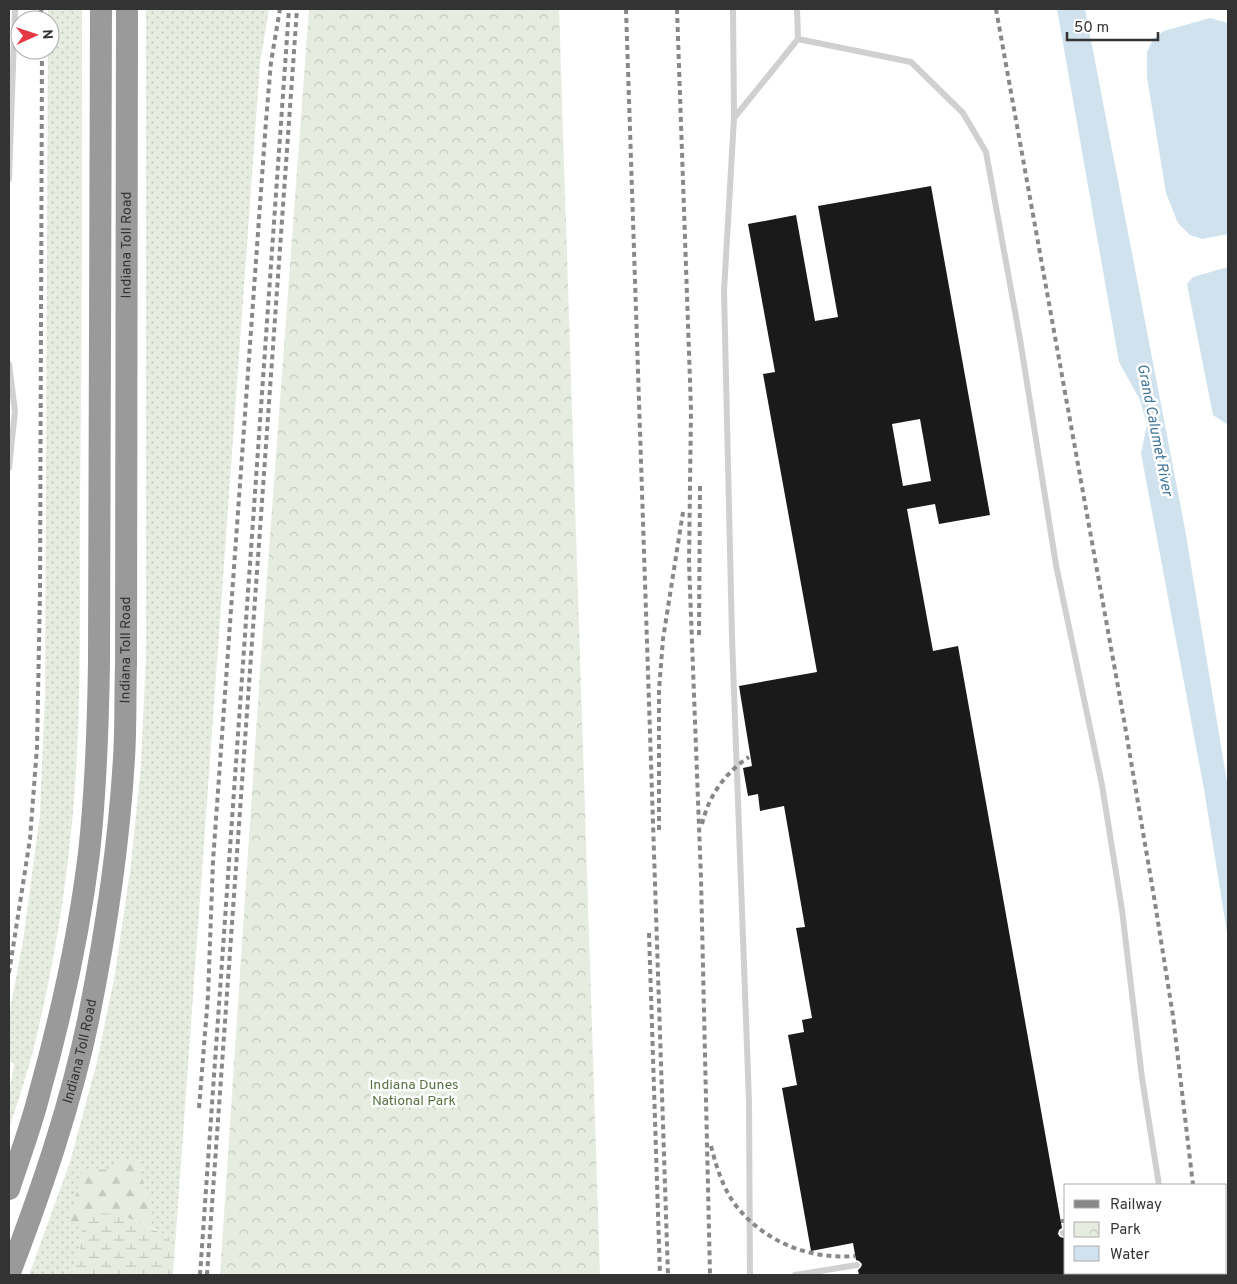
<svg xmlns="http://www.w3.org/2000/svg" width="1237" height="1284" viewBox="0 0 1237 1284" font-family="Overpass,sans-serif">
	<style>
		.grass { fill: url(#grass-dots) }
		.forest { fill: url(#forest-firs) }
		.wetland { fill: url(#wetland-marsh) }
		.park { fill: url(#park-crowns) }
		.water { fill: #cfe2ee }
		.building { fill: #1a1a1a; fill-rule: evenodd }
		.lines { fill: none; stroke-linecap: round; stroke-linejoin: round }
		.service { stroke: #d0d0d0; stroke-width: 6 }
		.motorway { stroke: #9a9a9a; stroke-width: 22 }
		.rail { stroke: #888; stroke-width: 4; stroke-dasharray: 5 4; stroke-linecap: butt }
		.labels { text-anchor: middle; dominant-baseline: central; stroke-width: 5; stroke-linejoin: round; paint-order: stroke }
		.street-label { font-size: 14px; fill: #333; stroke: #fff }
		.park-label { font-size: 14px; fill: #56703f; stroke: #fff }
		.water-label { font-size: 15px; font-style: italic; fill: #3f7597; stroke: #fff }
	</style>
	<defs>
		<pattern id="grass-dots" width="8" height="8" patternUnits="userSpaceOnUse" patternTransform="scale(1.25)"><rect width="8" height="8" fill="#e6ecdf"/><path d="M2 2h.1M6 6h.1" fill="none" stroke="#c6cbc0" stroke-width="1.8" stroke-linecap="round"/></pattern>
		<pattern id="forest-firs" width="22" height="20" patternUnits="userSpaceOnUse" patternTransform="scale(1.25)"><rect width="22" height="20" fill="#e6ecdf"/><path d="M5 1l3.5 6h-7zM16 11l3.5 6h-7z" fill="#c6cbc0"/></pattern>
		<pattern id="wetland-marsh" width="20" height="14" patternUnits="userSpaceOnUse" patternTransform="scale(1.25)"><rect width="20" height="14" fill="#e6ecdf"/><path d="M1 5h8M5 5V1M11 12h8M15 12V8" fill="none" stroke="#c6cbc0"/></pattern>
		<pattern id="park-crowns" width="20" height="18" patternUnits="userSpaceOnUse" patternTransform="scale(1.25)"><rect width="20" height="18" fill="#e6ecdf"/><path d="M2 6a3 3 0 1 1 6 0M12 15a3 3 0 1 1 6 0" fill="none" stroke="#c6cbc0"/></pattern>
	</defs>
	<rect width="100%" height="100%" fill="#fff"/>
	<!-- grass -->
	<g class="grass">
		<path d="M 48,9 L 82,9 C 82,171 82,334 80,496 C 79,611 83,727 70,842 C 63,909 51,977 35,1043 C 28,1072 18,1101 9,1129 L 9,1095 L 14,1064 L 9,1060 L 9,1015 L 23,941 L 40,815 L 45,694 L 48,50 L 50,50 L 50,20 L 48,20 Z"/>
		<path d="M 146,9 L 269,9 L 260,63 L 175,1247 L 167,1236 L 152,1228 L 152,1208 L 69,1220 L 82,1229 L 80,1248 L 72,1274 L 67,1275 L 29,1275 L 70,1162 L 97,1062 L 115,974 L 131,864 L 141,765 L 146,657 Z"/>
	</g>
	<!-- forest -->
	<path class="forest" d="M 121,1160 L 137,1162 L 152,1208 L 152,1228 L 137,1221 L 94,1213 L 82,1229 L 69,1221 L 83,1169 L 112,1170 Z"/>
	<!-- wetland -->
	<path class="wetland" d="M 94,1213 L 118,1214 L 137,1221 L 167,1236 L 175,1247 L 173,1275 L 67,1275 L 72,1274 L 80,1248 L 82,1229 Z"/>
	<!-- park -->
	<path class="park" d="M 309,9 L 559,9 L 600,1275 L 220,1275 L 261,658 Z"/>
	<!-- water -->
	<g class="water">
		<path d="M 1057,9 L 1085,9 L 1185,529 L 1228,788 L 1228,939 L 1204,789 L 1141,453 L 1147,425 L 1140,400 L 1119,362 Z"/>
		<path d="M 1210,18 L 1228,23 L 1228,234 L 1202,239 L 1190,235 L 1178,223 L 1166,193 L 1147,77 L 1147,52 L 1153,39 L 1164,31 Z"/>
		<path d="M 1228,267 L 1228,425 L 1213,415 L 1187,284 L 1193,277 Z"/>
	</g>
	<!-- building -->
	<path class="building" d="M 931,186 L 990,515 L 939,524 L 935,504 L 907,509 L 933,651 L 958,646 L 1062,1228 L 1059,1230 L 1058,1234 L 1060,1237 L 1064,1238 L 1066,1248 L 1066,1275 L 859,1275 L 858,1270 L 861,1267 L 862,1264 L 859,1261 L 856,1260 L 853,1243 L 811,1251 L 782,1088 L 797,1085 L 788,1035 L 804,1032 L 802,1020 L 812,1018 L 796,928 L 805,927 L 784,806 L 760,811 L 758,794 L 748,796 L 743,768 L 752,766 L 739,686 L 817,672 L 763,374 L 775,372 L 748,224 L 796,215 L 815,321 L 838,317 L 818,206 ZM 920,419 L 931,481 L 903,486 L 892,424 Z"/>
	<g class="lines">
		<!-- service -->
		<g class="service">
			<path d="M 733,9 L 734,117"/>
			<path d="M 798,39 L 911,62 L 963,113 L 986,152 L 1020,339 L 1056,565 L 1102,785 L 1122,910 L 1142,1078 L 1159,1185"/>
			<path d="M 9,179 L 15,9"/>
			<path d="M 9,364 L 15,411 L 9,468"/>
			<path d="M 1063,1233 L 1066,1232"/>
			<path d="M 1170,1273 L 1170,1275"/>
			<path d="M 750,1275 L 749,1102 L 732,637 L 724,291 L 734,118 L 798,39 L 797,9"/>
			<path d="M 795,1275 L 857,1265"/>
		</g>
		<!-- motorway -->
		<g class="motorway">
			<path d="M 9,1189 C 19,1158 31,1127 39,1095 C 61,1016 79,935 89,853 C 96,790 98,727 99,663 L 101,9"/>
			<path id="s1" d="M 9,1275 C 41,1191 71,1105 89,1016 C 106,931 119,844 124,758 C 126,727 125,695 126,664 L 127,9"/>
		</g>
		<!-- rail -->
		<g class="rail">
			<path d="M 41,9 L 42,20"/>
			<path d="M 626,9 L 668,1275"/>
			<path d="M 677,9 L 691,410 L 689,563 L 701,879 L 710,1275"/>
			<path d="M 996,9 L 1124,720 L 1155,903 L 1173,1016 L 1193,1185"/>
			<path d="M 699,635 L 700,484"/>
			<path d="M 702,824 C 709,795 725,773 749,757"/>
			<path d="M 659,830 L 659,690 L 663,639 L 683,512"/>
			<path d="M 649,933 L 660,1275"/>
			<path d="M 9,973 L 30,839 L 37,747 L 40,593 L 42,50"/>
			<path d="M 199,1108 L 208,996 L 213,861 L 266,121 L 271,62 L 280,9"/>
			<path d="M 711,1146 C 716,1165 722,1186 734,1203 C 762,1241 809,1260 855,1256"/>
			<path d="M 1061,1221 L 1066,1221"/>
			<path d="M 1150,1273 L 1151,1275"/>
			<path d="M 1203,1273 L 1203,1275"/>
			<path d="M 200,1275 L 289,9"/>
			<path d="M 207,1275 L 297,9"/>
		</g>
	</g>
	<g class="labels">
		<!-- street labels -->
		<g class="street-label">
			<text stroke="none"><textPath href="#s1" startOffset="1045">Indiana Toll Road</textPath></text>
			<text stroke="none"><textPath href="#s1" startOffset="640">Indiana Toll Road</textPath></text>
			<text stroke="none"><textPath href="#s1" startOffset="235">Indiana Toll Road</textPath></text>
		</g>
		<!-- park labels -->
		<g class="park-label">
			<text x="414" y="1085">Indiana Dunes<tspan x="414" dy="16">National Park</tspan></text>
		</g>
		<!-- water labels -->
		<g class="water-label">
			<text transform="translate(1154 430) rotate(79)">Grand Calumet River</text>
		</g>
	</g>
	<!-- border -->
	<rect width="1237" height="1284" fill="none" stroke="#333333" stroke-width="20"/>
	<!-- legend -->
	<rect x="1064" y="1184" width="162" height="90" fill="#ffffff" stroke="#adadad"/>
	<rect x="1074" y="1200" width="25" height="8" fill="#888888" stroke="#adadad"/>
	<text x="1110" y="1209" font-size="15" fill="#333333">Railway</text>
	<rect x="1074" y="1222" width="25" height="15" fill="url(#park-crowns)" stroke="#adadad"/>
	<text x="1110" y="1234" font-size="15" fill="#333333">Park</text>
	<rect x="1074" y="1246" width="25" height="15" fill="#cfe2ee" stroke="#adadad"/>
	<text x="1110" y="1259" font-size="15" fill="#333333">Water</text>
	<!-- north arrow -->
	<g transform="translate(35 35) rotate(87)"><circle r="24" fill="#ffffff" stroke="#adadad"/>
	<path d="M0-4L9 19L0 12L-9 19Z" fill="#e63946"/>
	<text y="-8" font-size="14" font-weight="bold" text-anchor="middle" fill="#333333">N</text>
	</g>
	<!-- scale -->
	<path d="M1067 32v8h91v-8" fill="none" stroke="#333333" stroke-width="2.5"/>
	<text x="1074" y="32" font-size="15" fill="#333333" stroke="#ffffff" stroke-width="4" paint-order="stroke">50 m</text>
</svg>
